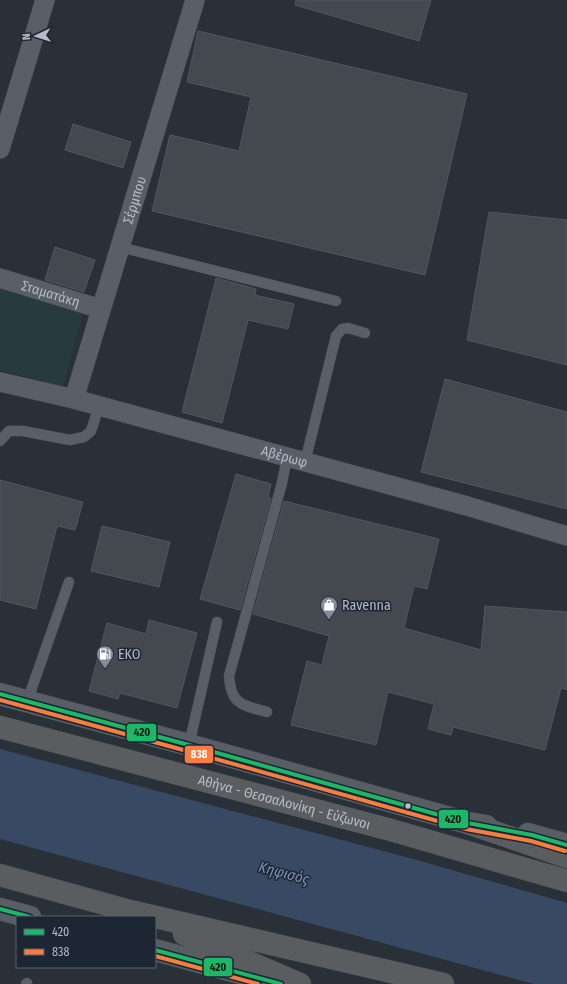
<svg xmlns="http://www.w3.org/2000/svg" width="567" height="984" viewBox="0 0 567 984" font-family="'Fira Sans Condensed',sans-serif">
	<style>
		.green { fill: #273a3e }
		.water { fill: #384963 }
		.building { fill: #444950; stroke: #52575f }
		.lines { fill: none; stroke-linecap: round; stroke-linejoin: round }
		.service-casing { stroke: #484c53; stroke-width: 11 }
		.minor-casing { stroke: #484c53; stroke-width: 20 }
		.secondary-casing { stroke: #484c53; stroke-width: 23 }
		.motorway-casing { stroke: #474c53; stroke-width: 23 }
		.service { stroke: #5a5e66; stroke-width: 10 }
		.minor { stroke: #5a5e66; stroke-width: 19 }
		.secondary { stroke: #595d64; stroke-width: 22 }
		.motorway { stroke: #5a5d60; stroke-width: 22 }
		.bus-1-casing { stroke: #1d2633; stroke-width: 7 }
		.bus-2-casing { stroke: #1d2633; stroke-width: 7 }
		.bus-1 { stroke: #1ab867; stroke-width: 4 }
		.bus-2 { stroke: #f77d43; stroke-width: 4 }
		.bus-dot { fill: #b4bcc9; stroke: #1d2633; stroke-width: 1.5 }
		.labels { text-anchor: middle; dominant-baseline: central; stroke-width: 3; stroke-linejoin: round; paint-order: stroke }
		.street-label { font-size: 14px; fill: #b4bcc9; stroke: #1d2633 }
		.poi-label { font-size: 14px; fill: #b4bcc9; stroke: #1d2633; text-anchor: start }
		.water-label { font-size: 15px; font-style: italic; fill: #7c92b1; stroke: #1d2633 }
		.line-badge { stroke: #1d2633; stroke-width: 1.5 }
		.badge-label { font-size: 11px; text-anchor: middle; font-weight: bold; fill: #fff }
		.pale-badge-label { font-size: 11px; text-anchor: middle; font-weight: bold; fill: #111 }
	</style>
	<rect width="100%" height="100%" fill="#2a3038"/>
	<!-- green -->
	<path class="green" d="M 0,284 L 84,310 L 63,387 L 0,370 Z"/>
	<!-- water -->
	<path class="water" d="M 0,749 L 417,860 L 567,903 L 567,984 L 534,984 L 0,839 Z"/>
	<!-- building -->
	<g class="building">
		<path d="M 296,0 L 431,0 L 419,41 L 295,5 Z"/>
		<path d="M 198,31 L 467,94 L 425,275 L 152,211 L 170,135 L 239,151 L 251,97 L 187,82 Z"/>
		<path d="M 73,124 L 131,142 L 123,168 L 65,150 Z"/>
		<path d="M 489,212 L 567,220 L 567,365 L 467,340 Z"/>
		<path d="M 55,247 L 95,260 L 84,292 L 45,280 Z"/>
		<path d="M 216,278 L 256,289 L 255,295 L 294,304 L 288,329 L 248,320 L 222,423 L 182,412 Z"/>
		<path d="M 445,379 L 567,412 L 567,509 L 421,472 Z"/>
		<path d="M 236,474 L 271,484 L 268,498 L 271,498 L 240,610 L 200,599 Z"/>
		<path d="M 0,480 L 83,502 L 75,530 L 57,526 L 36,609 L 0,600 Z"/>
		<path d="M 284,501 L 439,539 L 427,589 L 414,586 L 404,628 L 481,650 L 485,606 L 567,612 L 567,690 L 561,688 L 545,750 L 453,727 L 451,735 L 428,729 L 434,704 L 388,692 L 376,745 L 291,725 L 307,661 L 322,665 L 329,636 L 253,614 Z"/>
		<path d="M 102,526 L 170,542 L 159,587 L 91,571 Z"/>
		<path d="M 149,620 L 197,633 L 177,708 L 120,693 L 118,699 L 89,691 L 107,623 L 146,634 Z"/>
	</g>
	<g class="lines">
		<!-- service casing -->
		<g class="service-casing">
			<g id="service">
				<path d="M 120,247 L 336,301"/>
				<path d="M 0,441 L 9,431 L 23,431 L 70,440 L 84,437 L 91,431 L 99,406"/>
				<path d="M 305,462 L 336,336 L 342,329 L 348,328 L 365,333"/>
				<path d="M 27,702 L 69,582"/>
				<path d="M 267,712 C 242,705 231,705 229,676 L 282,483 L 287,457"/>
				<path d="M 189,745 L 217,622"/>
				<path d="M 26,984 L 27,983"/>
			</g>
		</g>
		<!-- minor casing -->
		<g class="minor-casing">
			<g id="minor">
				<path d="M 0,149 L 45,0"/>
				<path id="s1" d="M 0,278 L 101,309"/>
				<path id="s2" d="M 0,382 L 74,399 L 467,506 L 567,536"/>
				<path id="s3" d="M 74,399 L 195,0"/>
			</g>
		</g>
		<!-- secondary casing -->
		<g class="secondary-casing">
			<g id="secondary">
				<path d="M 0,694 L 189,745 L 468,823 L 486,826"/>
				<path d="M 528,834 L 567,845"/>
				<path d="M 0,909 L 30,917"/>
				<path d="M 155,950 L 281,984"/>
			</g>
		</g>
		<!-- motorway casing -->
		<g class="motorway-casing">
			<g id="motorway">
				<path id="s4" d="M 0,727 L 391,830 L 567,881"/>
				<path d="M 468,823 L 567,857"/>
				<path d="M 0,875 L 130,911 L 443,984"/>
				<path d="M 184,934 L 300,984"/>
			</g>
		</g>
		<!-- service -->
		<use href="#service" class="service"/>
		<!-- minor -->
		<use href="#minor" class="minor"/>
		<!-- secondary -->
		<use href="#secondary" class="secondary"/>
		<!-- motorway -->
		<use href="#motorway" class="motorway"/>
		<!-- bus-1 casing -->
		<g class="bus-1-casing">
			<g id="bus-1">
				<path d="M 0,694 L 189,745 L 468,823 L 532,835 L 567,845"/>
				<path d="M 0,909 L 30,917"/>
				<path d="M 155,950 L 281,984"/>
			</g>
		</g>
		<!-- bus-2 casing -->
		<g class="bus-2-casing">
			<g id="bus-2">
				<path d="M 0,700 L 187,751 L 466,829 L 531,841 L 565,851"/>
				<path d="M 155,956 L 258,984"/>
			</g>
		</g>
		<!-- bus-1 -->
		<use href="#bus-1" class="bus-1"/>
		<!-- bus-2 -->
		<use href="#bus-2" class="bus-2"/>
	</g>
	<!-- icons -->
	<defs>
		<g id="shop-pin" transform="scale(0.9)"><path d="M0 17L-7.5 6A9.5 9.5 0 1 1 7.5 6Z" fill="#848b96" stroke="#1d2633"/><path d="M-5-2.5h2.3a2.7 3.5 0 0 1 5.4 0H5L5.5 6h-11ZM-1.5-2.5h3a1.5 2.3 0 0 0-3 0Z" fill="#fff"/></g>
		<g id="fuel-pin" transform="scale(0.9)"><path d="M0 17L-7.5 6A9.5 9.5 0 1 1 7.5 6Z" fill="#848b96" stroke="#1d2633"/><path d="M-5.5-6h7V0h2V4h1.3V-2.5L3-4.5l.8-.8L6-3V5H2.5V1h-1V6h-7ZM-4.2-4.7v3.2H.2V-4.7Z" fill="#fff"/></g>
	</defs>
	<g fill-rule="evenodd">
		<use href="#shop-pin" x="329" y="605"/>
		<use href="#fuel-pin" x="105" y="654"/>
	</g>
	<!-- markers -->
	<circle class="bus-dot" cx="408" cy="806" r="3.5"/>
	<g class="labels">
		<!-- street labels -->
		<g class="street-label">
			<text stroke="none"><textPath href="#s3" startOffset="208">Σέρμπου</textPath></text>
			<text stroke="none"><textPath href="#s1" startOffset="53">Σταματάκη</textPath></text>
			<text stroke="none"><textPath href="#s2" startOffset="294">Αβέρωφ</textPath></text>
			<text stroke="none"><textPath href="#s4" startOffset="294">Αθήνα - Θεσσαλονίκη - Εύζωνοι</textPath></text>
		</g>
		<!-- poi labels -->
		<g class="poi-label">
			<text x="342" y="605">Ravenna</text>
			<text x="118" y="654">EKO</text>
		</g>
		<!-- water labels -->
		<g class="water-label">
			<text transform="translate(284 873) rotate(15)">Κηφισός</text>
		</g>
	</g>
	<g class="line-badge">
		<rect x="126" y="723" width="31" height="19" rx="4" fill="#1ab867"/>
		<rect x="184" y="745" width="30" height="19" rx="4" fill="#f77d43"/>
		<rect x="438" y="809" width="31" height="20" rx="4" fill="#1ab867"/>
		<rect x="203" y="957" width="30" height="20" rx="4" fill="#1ab867"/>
	</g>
	<g class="badge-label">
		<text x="199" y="758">838</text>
	</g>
	<g class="pale-badge-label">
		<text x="142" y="736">420</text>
		<text x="453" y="823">420</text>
		<text x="218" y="971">420</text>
	</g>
	<!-- legend -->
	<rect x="16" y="916" width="140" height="52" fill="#1d2633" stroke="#59626f"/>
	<rect x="24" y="929" width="20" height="6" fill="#1ab867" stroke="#59626f"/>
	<text x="52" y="936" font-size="12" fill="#b4bcc9">420</text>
	<rect x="24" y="949" width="20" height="6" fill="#f77d43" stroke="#59626f"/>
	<text x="52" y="956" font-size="12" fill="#b4bcc9">838</text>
	<!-- north arrow -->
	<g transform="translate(36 36) rotate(266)" stroke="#1d2633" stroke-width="3" paint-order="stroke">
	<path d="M0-3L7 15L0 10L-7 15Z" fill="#b4bcc9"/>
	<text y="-6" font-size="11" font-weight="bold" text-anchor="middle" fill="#b4bcc9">N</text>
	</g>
</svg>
